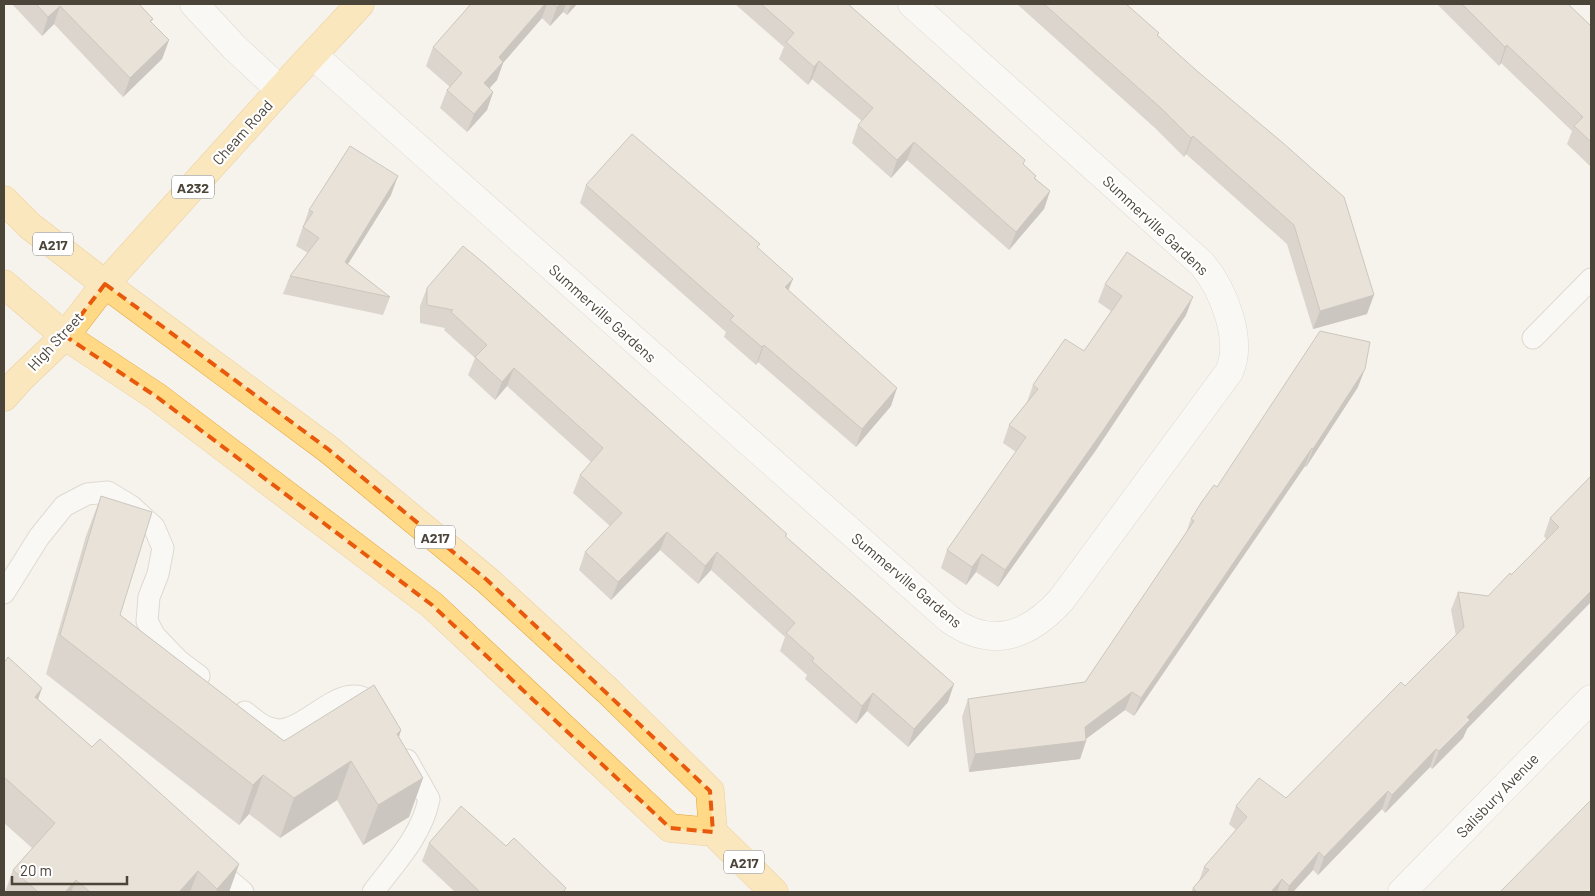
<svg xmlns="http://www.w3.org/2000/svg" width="1595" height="896" viewBox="0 0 1595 896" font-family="Barlow,sans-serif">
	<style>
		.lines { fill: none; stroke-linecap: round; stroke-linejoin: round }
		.service-casing { stroke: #c2bbae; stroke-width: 23 }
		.minor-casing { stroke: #c2bbae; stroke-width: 29 }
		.trunk-casing { stroke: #e0a43c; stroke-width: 29 }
		.service { stroke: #fff; stroke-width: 21 }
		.minor { stroke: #fff; stroke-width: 28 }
		.trunk { stroke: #ffd985; stroke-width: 28 }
		.wall { fill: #bab2a6 }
		.shaded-wall { fill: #979187 }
		.building { fill: #d8cfc1; stroke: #979187 }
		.marked { fill: none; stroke: #e8590c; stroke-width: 4; stroke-dasharray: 10 6; stroke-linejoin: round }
		.labels { text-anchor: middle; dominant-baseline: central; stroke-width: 4.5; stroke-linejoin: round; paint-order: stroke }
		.shield { fill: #fff; stroke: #817c74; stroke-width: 1 }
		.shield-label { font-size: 14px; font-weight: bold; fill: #4b4439 }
		.street-label { font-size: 15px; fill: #4b4439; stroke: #fff }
	</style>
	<rect width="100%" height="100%" fill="#f6f3ec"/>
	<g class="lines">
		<!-- service casing -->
		<g class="service-casing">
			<g id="service">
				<path d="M 1533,338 L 1591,279"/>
				<path d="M 4,593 L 39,537 L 64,506 L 87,494 L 108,492 L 131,506 L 154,527 L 163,548 L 158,574 L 149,597 L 147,621 L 154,635 L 179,661 L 199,676"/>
				<path d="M 245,712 C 255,720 264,729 278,730 C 309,731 350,668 377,711"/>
				<path d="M 210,864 L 243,892"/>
				<path d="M 373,892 C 395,863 422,835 429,799 L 407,760"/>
			</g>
		</g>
		<!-- minor casing -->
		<g class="minor-casing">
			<g id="minor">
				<path d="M 194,4 L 234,47 L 280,90"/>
				<path d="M 313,55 L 949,619 C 992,650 1029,636 1062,599 L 1229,372 C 1244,340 1223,289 1202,264 L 912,4"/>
				<path d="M 1402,892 L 1591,699"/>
			</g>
		</g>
		<!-- trunk casing -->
		<g class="trunk-casing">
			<g id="trunk">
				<path d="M 4,200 L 30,226 L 105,284 L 328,449 L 487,580 L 608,691 L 710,791 L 713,832"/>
				<path d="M 4,284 L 65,336 L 157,397 L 432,605 L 670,828 L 713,832 L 774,892"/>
				<path d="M 4,397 L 20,379 L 65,336 L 105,284 L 280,90 L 360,4"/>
			</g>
		</g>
		<!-- service -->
		<use href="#service" class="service"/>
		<!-- minor -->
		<use href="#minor" class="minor"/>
		<!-- trunk -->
		<use href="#trunk" class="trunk"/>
	</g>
	<!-- wall -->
	<g class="wall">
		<path d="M 12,4 L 139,4 L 153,19 L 151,22 L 169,40 L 162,59 L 123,97 L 54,24 L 42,36 Z"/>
		<path d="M 471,4 L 577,4 L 567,15 L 563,12 L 550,26 L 542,18 L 503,63 L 497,80 L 489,88 L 493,92 L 487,110 L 467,132 L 440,108 L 447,90 L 450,87 L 426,66 L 433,47 Z"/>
		<path d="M 735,4 L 848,4 L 1036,176 L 1035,178 L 1050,191 L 1044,209 L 1009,250 L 907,160 L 891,178 L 852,143 L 858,125 L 862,121 L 812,79 L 808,85 L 779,59 L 784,47 Z"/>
		<path d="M 1017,4 L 1126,4 L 1158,35 L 1367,314 L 1313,329 L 1287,244 L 1186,154 L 1184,157 L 1155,128 Z"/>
		<path d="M 1437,4 L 1570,4 L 1569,5 L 1591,26 L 1591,167 L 1567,144 L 1572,131 L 1501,63 L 1499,66 Z"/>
		<path d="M 586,185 L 758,248 L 788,290 L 891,406 L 856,447 L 758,362 L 756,365 L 724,337 L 726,332 L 580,203 Z"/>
		<path d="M 391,195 L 348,264 L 390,297 L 383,315 L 283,294 L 290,276 L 308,253 L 296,246 L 309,210 Z"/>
		<path d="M 1105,284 L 1186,315 L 1096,450 L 998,587 L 976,572 L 966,585 L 941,568 L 947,550 L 1016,452 L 1003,443 L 1009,425 L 1027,402 L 1033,385 L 1084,351 L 1111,311 L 1098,302 Z"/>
		<path d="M 427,288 L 787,534 L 786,537 L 948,702 L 908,747 L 867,711 L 856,724 L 805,679 L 807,675 L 780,651 L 785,637 L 711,570 L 698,584 L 660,550 L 611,600 L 579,570 L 585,552 L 610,526 L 573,493 L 580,475 L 591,462 L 507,386 L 495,400 L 468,375 L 475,358 L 444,330 L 445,328 L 420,323 L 420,306 Z"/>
		<path d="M 1358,387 L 1306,467 L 1305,466 L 1134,716 L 1125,710 L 1086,739 L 1086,741 L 1080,759 L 969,772 L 962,717 L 968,699 L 1085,682 L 1186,533 L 1191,519 L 1217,487 Z"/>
		<path d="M 1591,476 L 1467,729 L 1463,738 L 1432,769 L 1430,767 L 1385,813 L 1382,809 L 1318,875 L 1313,870 L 1293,892 L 1191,892 L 1193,888 L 1199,881 L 1204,867 L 1236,830 L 1229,824 L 1236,806 L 1286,798 L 1405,686 L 1456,636 L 1451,610 L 1458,592 L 1488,596 L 1511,575 L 1546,539 L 1544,536 L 1550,518 Z"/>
		<path d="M 101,496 L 120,615 L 284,741 L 401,730 L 399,737 L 423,778 L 409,817 L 363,845 L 337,800 L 280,838 L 249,814 L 239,825 L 46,674 L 86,536 Z"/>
		<path d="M 4,663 L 38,699 L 92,747 L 239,864 L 229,892 L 5,892 L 13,870 L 32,848 L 4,823 Z"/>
		<path d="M 429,843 L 565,892 L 455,892 L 422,861 Z"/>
	</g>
	<!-- shaded-wall -->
	<g class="shaded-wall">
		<path d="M 545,4 L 547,4 L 542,18 L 503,63 L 497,80 L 477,102 L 484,83 L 499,57 Z"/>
		<path d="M 560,4 L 566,4 L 563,12 L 550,26 L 557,7 Z"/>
		<path d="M 571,4 L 577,4 L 567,15 Z"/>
		<path d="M 60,6 L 54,24 L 42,36 L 48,17 Z"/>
		<path d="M 169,40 L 162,59 L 123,97 L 130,78 Z"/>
		<path d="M 1507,45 L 1501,63 L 1499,66 L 1505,47 Z"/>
		<path d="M 819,61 L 812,79 L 808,85 L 814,67 Z"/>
		<path d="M 493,92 L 487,110 L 467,132 L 474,114 Z"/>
		<path d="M 1193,136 L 1186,154 L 1184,157 L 1191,138 Z"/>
		<path d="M 914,142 L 907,160 L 891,178 L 897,160 Z"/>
		<path d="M 398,176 L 391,195 L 338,280 L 345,262 Z"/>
		<path d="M 1050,191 L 1044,209 L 1009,250 L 1016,232 Z"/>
		<path d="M 793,279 L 786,296 L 785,287 Z"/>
		<path d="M 1374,295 L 1367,314 L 1313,329 L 1320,311 Z"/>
		<path d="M 1193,297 L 1186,315 L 1096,450 L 998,587 L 1005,570 Z"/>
		<path d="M 764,345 L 758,362 L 756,365 L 762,347 Z"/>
		<path d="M 514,368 L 507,386 L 495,400 L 502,382 Z"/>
		<path d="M 1365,369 L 1358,387 L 1306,467 L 1313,449 Z"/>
		<path d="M 897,388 L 891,406 L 856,447 L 862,429 Z"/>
		<path d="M 1312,448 L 1305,466 L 1134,716 L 1141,698 Z"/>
		<path d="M 667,532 L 660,550 L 611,600 L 618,582 Z"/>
		<path d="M 717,552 L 711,570 L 698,584 L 705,566 Z"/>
		<path d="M 982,554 L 976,572 L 966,585 L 972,567 Z"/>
		<path d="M 1591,591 L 1591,602 L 1467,729 L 1463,738 L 1432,769 L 1439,751 L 1467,717 Z"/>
		<path d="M 954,684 L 948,702 L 908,747 L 914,729 Z"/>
		<path d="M 42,688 L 30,723 L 35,697 Z"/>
		<path d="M 1132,692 L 1125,710 L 1083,741 L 1086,741 L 1080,759 L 969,772 L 975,754 L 1085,727 Z"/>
		<path d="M 873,693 L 867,711 L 856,724 L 862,706 Z"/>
		<path d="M 401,730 L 387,770 L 397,734 Z"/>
		<path d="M 1436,749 L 1430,767 L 1385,813 L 1392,795 Z"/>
		<path d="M 351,761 L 337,800 L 280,838 L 294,798 Z"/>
		<path d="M 263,775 L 249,814 L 239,825 L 253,785 Z"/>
		<path d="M 423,778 L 409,817 L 363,845 L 378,805 Z"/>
		<path d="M 1388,791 L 1382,809 L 1318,875 L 1324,857 Z"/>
		<path d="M 1319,852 L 1313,870 L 1293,892 L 1287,892 L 1289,886 Z"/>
		<path d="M 239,864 L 229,892 L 216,892 L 217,889 Z"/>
		<path d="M 198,871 L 190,892 L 179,892 Z"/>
		<path d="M 1282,879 L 1277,892 L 1271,892 Z"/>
		<path d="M 76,880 L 71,892 L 65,892 Z"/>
	</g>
	<!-- building -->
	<g class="building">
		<path d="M 36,4 L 139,4 L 153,19 L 150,21 L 169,40 L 130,78 L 60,6 L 48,17 Z"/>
		<path d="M 471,4 L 545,4 L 499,57 L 503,62 L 484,83 L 493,92 L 474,114 L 447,90 L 462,73 L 433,47 Z"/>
		<path d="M 553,4 L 560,4 L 557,7 Z"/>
		<path d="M 761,4 L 848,4 L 1025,160 L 1023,164 L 1036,176 L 1034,178 L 1050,191 L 1016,232 L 914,142 L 897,160 L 858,125 L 873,108 L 819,61 L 814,67 L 786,42 L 794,33 Z"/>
		<path d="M 1044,4 L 1126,4 L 1159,33 L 1157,35 L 1197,71 L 1283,143 L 1344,197 L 1374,295 L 1320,311 L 1294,225 L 1193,136 L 1191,138 L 1162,109 Z"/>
		<path d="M 1462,4 L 1568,4 L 1591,26 L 1591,142 L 1574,126 L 1583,117 L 1507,45 L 1505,47 Z"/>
		<path d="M 632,134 L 760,244 L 757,247 L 793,279 L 785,287 L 897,388 L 862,429 L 764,345 L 762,347 L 730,320 L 734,316 L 586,185 Z"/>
		<path d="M 350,146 L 398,176 L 345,262 L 390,297 L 290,276 L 319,238 L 303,227 L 313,212 L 309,210 Z"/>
		<path d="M 463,246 L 486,265 L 787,534 L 785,536 L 954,684 L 914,729 L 873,693 L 862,706 L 812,661 L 814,658 L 786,633 L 795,623 L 717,552 L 705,566 L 667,532 L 618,582 L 585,552 L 622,513 L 580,475 L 603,448 L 514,368 L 502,382 L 475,357 L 487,345 L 451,312 L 453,310 L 427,305 L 427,288 Z"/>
		<path d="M 1127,252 L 1193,297 L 1102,432 L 1005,570 L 982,554 L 972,567 L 947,550 L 1026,437 L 1009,425 L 1038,389 L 1033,385 L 1065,339 L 1084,351 L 1122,296 L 1105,284 Z"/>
		<path d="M 1320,331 L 1370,342 L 1365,369 L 1313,449 L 1312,448 L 1141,698 L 1132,692 L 1085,727 L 1086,741 L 975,754 L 968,699 L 1085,682 L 1194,521 L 1191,519 L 1201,503 L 1214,485 L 1217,487 Z"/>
		<path d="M 1591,476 L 1591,591 L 1467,717 L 1470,720 L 1439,751 L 1436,749 L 1392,795 L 1388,791 L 1324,857 L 1319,852 L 1289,886 L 1282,879 L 1271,892 L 1197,892 L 1193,888 L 1209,870 L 1204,867 L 1247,817 L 1236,806 L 1259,778 L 1286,798 L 1401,682 L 1405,686 L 1464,627 L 1458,592 L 1488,596 L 1510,573 L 1511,575 L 1559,527 L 1550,518 Z"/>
		<path d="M 101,496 L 152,512 L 120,615 L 284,741 L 374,685 L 401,730 L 397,734 L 423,778 L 378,805 L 351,761 L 294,798 L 263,775 L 253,785 L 60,635 Z"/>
		<path d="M 8,657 L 42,688 L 35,697 L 92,747 L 100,739 L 239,864 L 217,889 L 198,871 L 179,892 L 90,892 L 76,880 L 65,892 L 38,892 L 13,870 L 55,823 L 4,777 L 4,663 Z"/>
		<path d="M 1591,800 L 1591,892 L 1500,892 Z"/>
		<path d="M 461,806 L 506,846 L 514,838 L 566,888 L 564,891 L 565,892 L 480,892 L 429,843 Z"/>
	</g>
	<!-- marked area -->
	<path d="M0 0H1595V896H0ZM 105,284 L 328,449 L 487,580 L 710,791 L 713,832 L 670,828 L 432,605 L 157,397 L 65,336 Z" fill="#f6f3ec" fill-opacity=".55" fill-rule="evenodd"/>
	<path class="marked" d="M 105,284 L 328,449 L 487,580 L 710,791 L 713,832 L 670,828 L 432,605 L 157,397 L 65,336 Z"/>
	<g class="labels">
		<!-- shield labels -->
		<g class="shield">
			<rect x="172" y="175.5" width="42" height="23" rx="4"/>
			<rect x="33" y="232.5" width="40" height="23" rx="4"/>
			<rect x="415" y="525.5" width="40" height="23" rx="4"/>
			<rect x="724" y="850.5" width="40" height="23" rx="4"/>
		</g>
		<g class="shield-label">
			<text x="193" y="187">A232</text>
			<text x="53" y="244">A217</text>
			<text x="435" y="537">A217</text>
			<text x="744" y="862">A217</text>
		</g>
		<!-- street labels -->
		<g class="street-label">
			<text transform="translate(242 132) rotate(-48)">Cheam Road</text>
			<text transform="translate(1156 225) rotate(43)">Summerville Gardens</text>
			<text transform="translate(603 313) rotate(42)">Summerville Gardens</text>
			<text transform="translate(55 341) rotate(-47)">High Street</text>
			<text transform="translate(907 580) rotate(40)">Summerville Gardens</text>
			<text transform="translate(1497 795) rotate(-46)">Salisbury Avenue</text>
		</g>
	</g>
	<!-- border -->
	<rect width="1595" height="896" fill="none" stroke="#4b4439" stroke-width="10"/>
	<!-- scale -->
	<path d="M12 876v8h115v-8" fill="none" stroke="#4b4439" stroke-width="2.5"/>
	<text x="20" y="876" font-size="15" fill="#4b4439" stroke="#ffffff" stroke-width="4" paint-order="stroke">20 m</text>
</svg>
